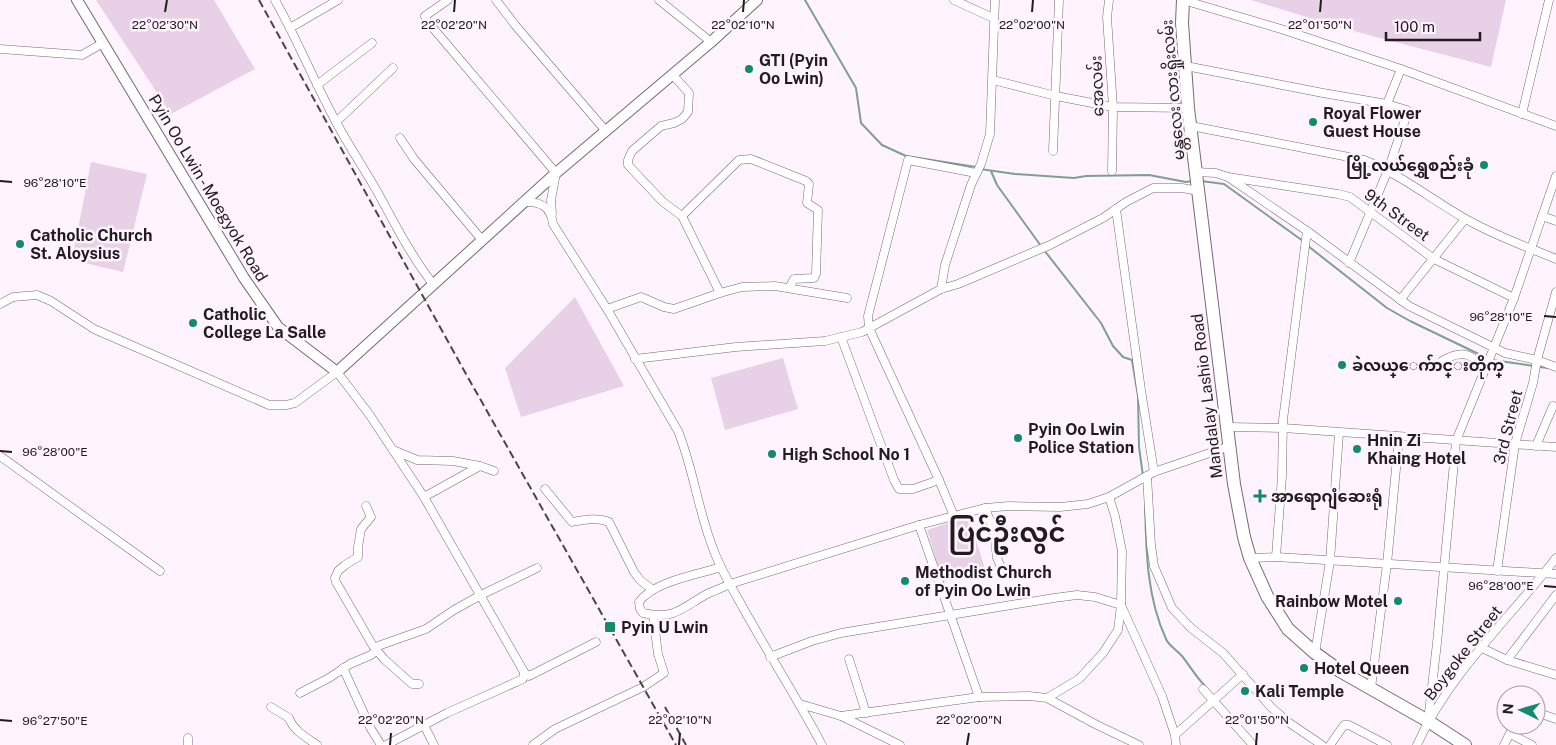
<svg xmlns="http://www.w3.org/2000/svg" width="1556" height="745" viewBox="0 0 1556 745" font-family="'Public Sans','Noto Sans Myanmar',sans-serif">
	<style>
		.green { fill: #e8d0e6 }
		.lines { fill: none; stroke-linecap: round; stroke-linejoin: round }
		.stream { stroke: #7ea094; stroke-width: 2 }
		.minor-casing { stroke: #766975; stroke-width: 9 }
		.major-casing { stroke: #766975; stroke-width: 12 }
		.highway-casing { stroke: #766975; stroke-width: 14 }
		.minor { stroke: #fff; stroke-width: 8 }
		.major { stroke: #fff; stroke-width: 10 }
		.highway { stroke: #fff; stroke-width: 12 }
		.rail { stroke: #4c454b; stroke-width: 2; stroke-dasharray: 8 4; stroke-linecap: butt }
		.ticks { fill: none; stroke: #221c21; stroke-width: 2 }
		.poi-dot { fill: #138a6b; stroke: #fff3fe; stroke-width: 2 }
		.labels { text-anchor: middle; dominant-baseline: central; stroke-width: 5; stroke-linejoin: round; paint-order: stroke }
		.poi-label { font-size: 16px; font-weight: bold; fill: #221c21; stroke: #fff3fe; text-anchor: start }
		.street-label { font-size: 16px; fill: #221c21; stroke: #fff3fe }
		.town-label { font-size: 26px; font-weight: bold; fill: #221c21; stroke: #fff3fe }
		.ticks-label { font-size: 12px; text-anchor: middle; fill: #221c21; stroke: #fff3fe; stroke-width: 5; stroke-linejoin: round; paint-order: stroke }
	</style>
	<rect width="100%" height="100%" fill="#fff3fe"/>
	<!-- green -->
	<g class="green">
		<path d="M 96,0 L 214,0 L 255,69 L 171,114 Z"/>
		<path d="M 1251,0 L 1506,0 L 1491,67 L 1342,28 Z"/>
		<path d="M 91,162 L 147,174 L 123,272 L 72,260 Z"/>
		<path d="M 575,297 L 624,386 L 521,417 L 505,368 Z"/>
		<path d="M 783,358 L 798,409 L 725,430 L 711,378 Z"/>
		<path d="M 969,516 L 985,569 L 943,582 L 927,530 Z"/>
	</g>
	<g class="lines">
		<!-- stream -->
		<g class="stream">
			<path d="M 805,0 L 856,88 L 861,123 L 882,145 L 906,156 L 976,167"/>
			<path d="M 980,169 L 1015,174 L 1074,178 L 1086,176 L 1149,175 L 1186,182 L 1192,181"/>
			<path d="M 991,171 L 997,185 L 1041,246"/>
			<path d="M 1201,181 L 1224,184 L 1303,241"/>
			<path d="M 1308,246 L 1387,308 L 1410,321 L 1487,358"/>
			<path d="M 1044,250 L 1101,323 L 1113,346 L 1123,357 L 1132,360 L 1138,396 L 1139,447 L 1143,476"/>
			<path d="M 1492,360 L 1534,366"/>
			<path d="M 1539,367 L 1549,368"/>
			<path d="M 1145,500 C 1146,547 1146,596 1166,639 C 1169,646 1177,650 1182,656 C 1190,666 1196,677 1205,686"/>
		</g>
		<!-- minor casing -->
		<g class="minor-casing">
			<g id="minor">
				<path d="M 275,0 C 297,39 314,81 335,120 C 348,145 364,168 378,193 C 395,224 411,256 433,284"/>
				<path d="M 448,0 L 425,16 L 427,21 L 556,173 L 551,200 L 552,214"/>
				<path d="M 496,0 L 515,25 L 605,130"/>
				<path d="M 659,0 L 711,42"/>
				<path d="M 954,0 L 993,18"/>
				<path d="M 1109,0 L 1107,17 L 1113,107 L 1112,171"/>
				<path d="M 1183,0 L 1281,29 L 1401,69 L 1556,126"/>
				<path d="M 290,28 L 338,0"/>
				<path d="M 0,49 L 82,55 L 103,43"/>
				<path d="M 1186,66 L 1323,93 L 1387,104 L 1407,110 L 1407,114 L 1388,170 L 1349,263"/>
				<path d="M 672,74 L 689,93 L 688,112 L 682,119 L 674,123 L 661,126 L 632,151 L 628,160 L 628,165 L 663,202 L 682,216 L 720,293"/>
				<path d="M 993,80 L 1056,96 L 1113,107 L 1188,108"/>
				<path d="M 317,85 L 372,43"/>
				<path d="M 1387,104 L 1401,69"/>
				<path d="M 1522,114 L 1549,0"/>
				<path d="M 336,122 L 393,68"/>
				<path d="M 1191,126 L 1364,160 C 1400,174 1431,199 1464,218 C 1493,235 1525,246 1556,259"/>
				<path d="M 400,138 L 414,159 L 482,240"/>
				<path d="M 1053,151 L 1059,0"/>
				<path d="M 1196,172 L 1216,173 L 1228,177 L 1338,194 L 1350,197 L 1434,259 L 1514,298"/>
				<path d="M 1228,177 L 1307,231 L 1409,306 L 1505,353 L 1537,360 L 1556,367"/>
				<path d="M 523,202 C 540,201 551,206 553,224 L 607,309 L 678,431 C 694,470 698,512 714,551 C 721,570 732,588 742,606 C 768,653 797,698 822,745"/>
				<path d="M 1116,209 L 1141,390 L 1154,472"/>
				<path d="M 682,216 L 739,160 L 751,159 L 806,181 L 809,184 L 807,203 L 818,210 L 816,274 L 814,278 L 794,279 L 789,288"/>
				<path d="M 1542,216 L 1556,221"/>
				<path d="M 941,289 L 945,265 L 971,185 L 981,164 L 990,134 L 995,0"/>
				<path d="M 1400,300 L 1465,219"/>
				<path d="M 0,304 L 13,297 L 37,295 L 51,301 L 94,329 L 269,405 L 286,405 L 295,403 L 337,372 L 369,414 L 424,497 L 524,672 L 523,679 L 447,713 L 386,745"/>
				<path d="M 607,309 L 641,297 L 664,307 L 674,309 L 720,293 L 742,287 L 775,286 L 847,298"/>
				<path d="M 841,337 L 894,480 L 899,489 L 913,489 L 939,480"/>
				<path d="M 635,359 L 736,347 L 825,341 L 862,332 L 941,289 L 958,284 L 1050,245 L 1103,218 L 1126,202 L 1153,188 L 1182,188 L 1199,191"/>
				<path d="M 1442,361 C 1461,350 1472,352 1484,370"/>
				<path d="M 1228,427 L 1283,428 L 1556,447"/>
				<path d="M 1536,446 L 1553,406"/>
				<path d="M 393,450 L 417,460 L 453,461 L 480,466 L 494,471"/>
				<path d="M 0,456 L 160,571"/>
				<path d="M 1147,476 L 1151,545 L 1154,566 L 1172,608 L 1191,628 L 1223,653 L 1271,707 L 1288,722 L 1322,745"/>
				<path d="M 545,489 L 572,522 C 584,520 597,517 609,522 L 634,572 L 640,580 L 653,590"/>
				<path d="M 424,497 L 480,466"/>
				<path d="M 366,506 L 371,517 L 361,529 L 358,547 L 358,557 L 345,565 L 338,571 L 335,578 L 336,582 L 373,646 L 384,659 L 412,684 L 419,684"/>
				<path d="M 985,508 L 994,531 L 997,558 L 1002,570"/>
				<path d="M 954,516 L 939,480 L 869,328 L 868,316 L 908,160 L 976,173"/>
				<path d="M 919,525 L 979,697"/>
				<path d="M 1276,557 L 1282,476 L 1283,420 L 1307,231"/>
				<path d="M 1250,558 L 1276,557 L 1556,574"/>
				<path d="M 721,567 C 697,575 654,581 639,602 L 640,609 L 643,613 C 673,620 681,609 705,595 C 713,591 722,588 730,584 L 919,525 L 985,508 L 1009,506 L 1060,507 L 1088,504 L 1109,497 L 1154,472 L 1230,446"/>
				<path d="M 1497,571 L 1515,444 L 1533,383 L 1537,360 L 1556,292"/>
				<path d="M 1482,648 L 1507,660 L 1556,675"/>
				<path d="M 1315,653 L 1330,561 L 1339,433"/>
				<path d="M 770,657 L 812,641 L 841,633 L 1054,598 L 1077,595 L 1095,597 L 1121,605 L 1162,696 L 1175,735 L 1176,745"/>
				<path d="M 849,659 L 866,713"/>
				<path d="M 1507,660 L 1556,595"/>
				<path d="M 343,668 L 371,729 L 381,745"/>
				<path d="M 524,672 L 529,676 L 596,642"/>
				<path d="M 1371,688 L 1387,564 L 1399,437"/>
				<path d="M 1203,689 L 1253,745"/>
				<path d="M 300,693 L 329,678 L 350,664 L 371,655 L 377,650 L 378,646 L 426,629 L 454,610 L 481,595 L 537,568"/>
				<path d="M 1047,698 L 1079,679 L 1103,653 L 1118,630 L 1121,605 L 1122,551 L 1115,516 L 1109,497"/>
				<path d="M 800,704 L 841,716 L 900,745"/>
				<path d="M 271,707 L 289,718 C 293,730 307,738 317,745"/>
				<path d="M 1536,712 L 1556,719"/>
				<path d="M 841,716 L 979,697 L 1029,696 L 1047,698 L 1097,725 L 1139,745"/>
				<path d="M 1428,721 L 1437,643 L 1456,441 L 1514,298 L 1556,176"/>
				<path d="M 424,725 L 434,745"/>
				<path d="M 1510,734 L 1532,745"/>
				<path d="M 1175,735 L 1243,674"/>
				<path d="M 188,745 L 188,738"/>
				<path d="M 533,745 L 555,729 L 643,687 L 664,673 L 658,654 L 653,615"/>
				<path d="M 1330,745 L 1344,725 L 1349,725 L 1387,745"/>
				<path d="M 1417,745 C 1448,675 1510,618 1556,558"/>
				<path d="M 1504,745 L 1514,725"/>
			</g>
		</g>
		<!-- major casing -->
		<g class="major-casing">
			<path id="major" d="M 77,0 L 244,278 L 278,327 L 337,372 L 556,173 L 711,42 L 757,0"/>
		</g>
		<!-- highway casing -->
		<g class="highway-casing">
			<path id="highway" d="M 1183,0 L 1182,23 L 1188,108 L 1234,484 L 1244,537 L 1250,558 L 1267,596 L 1288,629 L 1315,653 L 1340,671 L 1428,721 L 1465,745"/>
		</g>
		<!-- minor -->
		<use href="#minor" class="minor"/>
		<!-- major -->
		<use href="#major" class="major"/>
		<!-- highway -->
		<use href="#highway" class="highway"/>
		<!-- rail -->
		<g class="rail">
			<path d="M 259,0 L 466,374 L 676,745"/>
			<path d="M 665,707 L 686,745"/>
		</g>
	</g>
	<!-- ticks -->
	<path class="ticks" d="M 165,12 L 167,0M 454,12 L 455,0M 743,12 L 744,0M 1032,12 L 1033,0M 1320,12 L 1321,0M 0,181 L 12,182M 1544,316 L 1556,317M 0,451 L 12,452M 1544,586 L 1556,587M 0,720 L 12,721M 390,745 L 391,733M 679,745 L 680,733M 967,745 L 969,733M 1256,745 L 1257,733"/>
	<!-- markers -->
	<g class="poi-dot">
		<circle cx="749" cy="69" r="5"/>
		<circle cx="1313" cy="122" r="5"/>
		<circle cx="1484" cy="165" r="5"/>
		<circle cx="20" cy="244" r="5"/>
		<circle cx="193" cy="323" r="5"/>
		<circle cx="1342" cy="365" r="5"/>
		<circle cx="1018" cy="438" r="5"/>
		<circle cx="1357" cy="449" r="5"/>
		<circle cx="772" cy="454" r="5"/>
		<path d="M1257.5 488.5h5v5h5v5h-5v5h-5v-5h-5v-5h5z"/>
		<circle cx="905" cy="581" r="5"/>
		<circle cx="1398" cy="601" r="5"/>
		<rect x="604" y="621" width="12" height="12" rx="2.5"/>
		<circle cx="1304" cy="668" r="5"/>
		<circle cx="1245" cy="691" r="5"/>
	</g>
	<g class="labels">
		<!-- poi labels -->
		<g class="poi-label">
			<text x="759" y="60">GTI (Pyin<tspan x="759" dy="18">Oo Lwin)</tspan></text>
			<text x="1323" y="113">Royal Flower<tspan x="1323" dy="18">Guest House</tspan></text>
			<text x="1474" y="165" text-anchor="end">မြို့လယ်ရွှေစည်းခုံ</text>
			<text x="30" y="235">Catholic Church<tspan x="30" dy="18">St. Aloysius</tspan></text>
			<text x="203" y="314">Catholic<tspan x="203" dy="18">College La Salle</tspan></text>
			<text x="1352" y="365">ခဲလယ္ေက်ာင္းတိုက္</text>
			<text x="1028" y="429">Pyin Oo Lwin<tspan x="1028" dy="18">Police Station</tspan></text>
			<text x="1367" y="440">Hnin Zi<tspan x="1367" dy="18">Khaing Hotel</tspan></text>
			<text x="782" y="454">High School No 1</text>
			<text x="1271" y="496">အာရောဂျံဆေးရုံ</text>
			<text x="915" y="572">Methodist Church<tspan x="915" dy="18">of Pyin Oo Lwin</tspan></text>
			<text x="1388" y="601" text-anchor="end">Rainbow Motel</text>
			<text x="621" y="627">Pyin U Lwin</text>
			<text x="1314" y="668">Hotel Queen</text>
			<text x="1255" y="691">Kali Temple</text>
		</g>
		<!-- street labels -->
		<g class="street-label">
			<text transform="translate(1097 86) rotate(-92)">အေလမ်း</text>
			<text transform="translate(1173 90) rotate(-95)">မန္တလေး လားရှိုးလမ်း</text>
			<text transform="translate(208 188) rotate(59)">Pyin Oo Lwin - Moegyok Road</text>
			<text transform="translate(1397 215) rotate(36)">9th Street</text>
			<text transform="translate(1207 396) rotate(-97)">Mandalay Lashio Road</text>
			<text transform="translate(1508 427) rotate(-76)">3rd Street</text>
			<text transform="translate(1463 653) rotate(-52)">Boygoke Street</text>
		</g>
		<!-- town labels -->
		<g class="town-label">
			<text x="1007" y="532">ပြင်ဦးလွင်</text>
		</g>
	</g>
	<g class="ticks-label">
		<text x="165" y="29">22°02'30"N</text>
		<text x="454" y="29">22°02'20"N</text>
		<text x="743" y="29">22°02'10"N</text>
		<text x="1032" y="29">22°02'00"N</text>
		<text x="1320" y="29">22°01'50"N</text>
		<text x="55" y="187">96°28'10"E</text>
		<text x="1501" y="321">96°28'10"E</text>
		<text x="55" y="456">96°28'00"E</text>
		<text x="1501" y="590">96°28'00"E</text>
		<text x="391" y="724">22°02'20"N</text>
		<text x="680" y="724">22°02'10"N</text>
		<text x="969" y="724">22°02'00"N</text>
		<text x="1257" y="724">22°01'50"N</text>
		<text x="55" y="725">96°27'50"E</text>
	</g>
	<!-- north arrow -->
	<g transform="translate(1521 710) rotate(275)"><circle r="24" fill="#fff3fe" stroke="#a79da6"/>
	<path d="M0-4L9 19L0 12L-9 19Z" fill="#138a6b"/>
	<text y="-8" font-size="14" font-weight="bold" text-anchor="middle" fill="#221c21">N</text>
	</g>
	<!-- scale -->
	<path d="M1386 32v8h94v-8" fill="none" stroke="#221c21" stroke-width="2.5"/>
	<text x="1394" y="32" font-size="15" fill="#221c21" stroke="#fff3fe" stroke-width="4" paint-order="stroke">100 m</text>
</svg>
